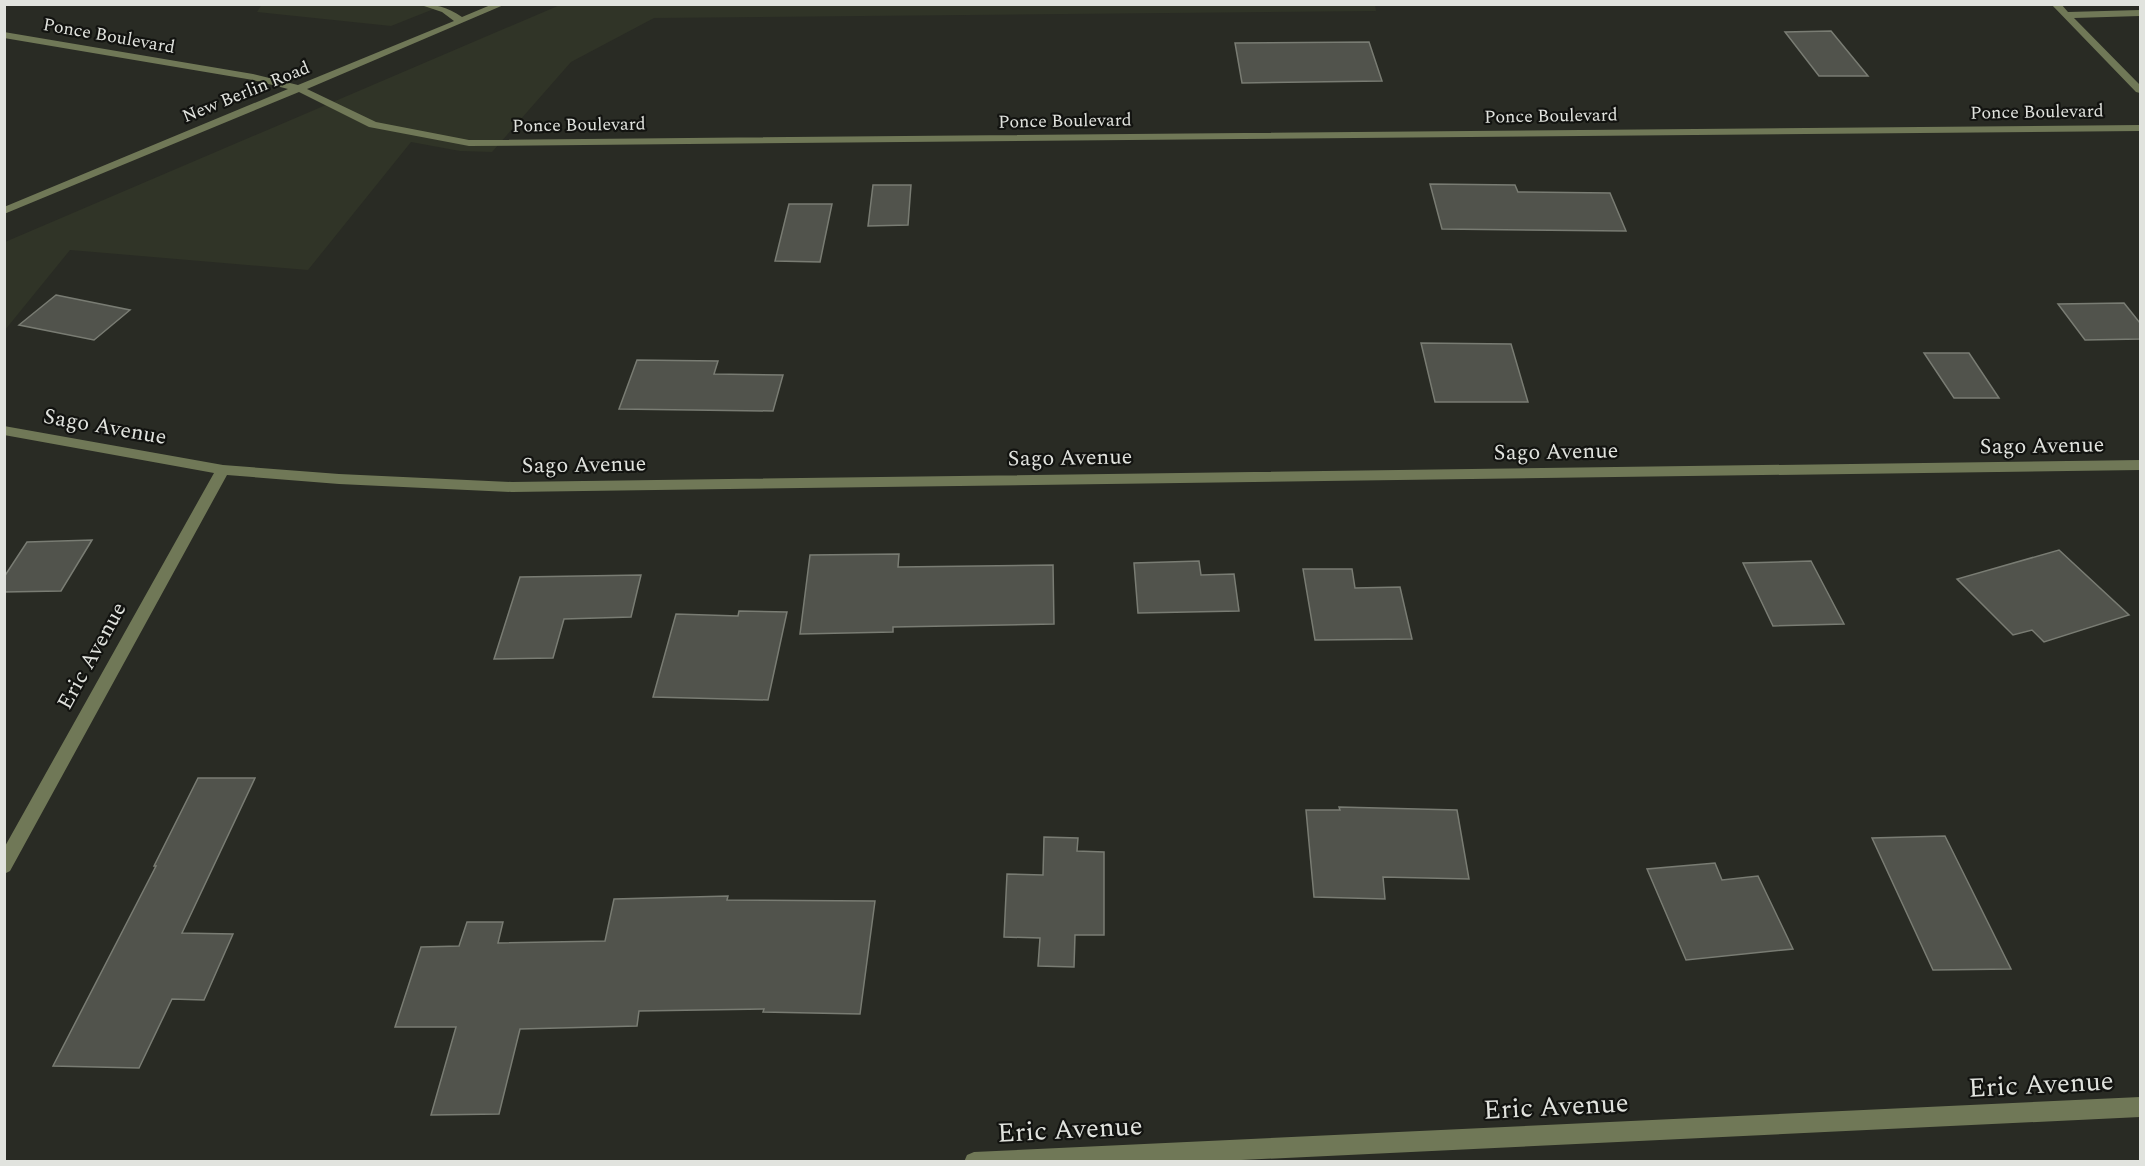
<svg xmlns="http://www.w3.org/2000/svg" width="2145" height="1166" viewBox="0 0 2145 1166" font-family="Spectral,serif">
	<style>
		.built { fill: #303427 }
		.building { fill: #51534c; stroke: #797c73; stroke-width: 1.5 }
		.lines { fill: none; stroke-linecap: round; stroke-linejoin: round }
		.minor { fill: #707857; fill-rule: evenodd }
		.labels { text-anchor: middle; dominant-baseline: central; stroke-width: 4.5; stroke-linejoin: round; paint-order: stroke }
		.far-street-label { font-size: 18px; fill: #e1e3de; stroke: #121310 }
		.street-label { font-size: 22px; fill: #e1e3de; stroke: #121310 }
		.near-street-label { font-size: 27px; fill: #e1e3de; stroke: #121310 }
	</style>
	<rect width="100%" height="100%" fill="#292b24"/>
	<!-- built -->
	<g class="built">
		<path d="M 262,4 L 444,5 L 391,26 L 257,12 Z"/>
		<path d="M 560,5 L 1375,5 L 1376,11 L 654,18 L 571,62 L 492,152 L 460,151 L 411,142 L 308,270 L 70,250 L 5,330 L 5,242 Z"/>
	</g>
	<!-- building -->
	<g class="building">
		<path d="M 1831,31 L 1868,76 L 1819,76 L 1785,32 Z"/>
		<path d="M 1369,42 L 1382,81 L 1242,83 L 1235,43 Z"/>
		<path d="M 1430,184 L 1515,185 L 1518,192 L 1610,193 L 1626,231 L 1442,229 Z"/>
		<path d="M 873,185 L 911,185 L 908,225 L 868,226 Z"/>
		<path d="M 789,204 L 832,204 L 820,262 L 775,261 Z"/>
		<path d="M 56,295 L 130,310 L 94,340 L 19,325 Z"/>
		<path d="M 2124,303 L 2140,323 L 2140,339 L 2085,340 L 2058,304 Z"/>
		<path d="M 1421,343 L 1511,344 L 1528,402 L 1435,402 Z"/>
		<path d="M 1924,353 L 1969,353 L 1999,398 L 1954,398 Z"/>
		<path d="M 637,360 L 718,361 L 714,374 L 783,375 L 773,411 L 619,409 Z"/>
		<path d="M 92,540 L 61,591 L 4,592 L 4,577 L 27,542 Z"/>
		<path d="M 2059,550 L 2129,615 L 2044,642 L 2032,630 L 2013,635 L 1957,579 Z"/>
		<path d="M 899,554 L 898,567 L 1053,565 L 1054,624 L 893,627 L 893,632 L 800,634 L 810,555 Z"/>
		<path d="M 1199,561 L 1201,575 L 1234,574 L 1239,611 L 1138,613 L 1134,563 Z"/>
		<path d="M 1811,561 L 1844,624 L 1773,626 L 1743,563 Z"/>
		<path d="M 1303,569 L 1352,569 L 1355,588 L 1400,587 L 1412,639 L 1315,640 Z"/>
		<path d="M 641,575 L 631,617 L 564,619 L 553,658 L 494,659 L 520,577 Z"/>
		<path d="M 739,611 L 787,612 L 768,700 L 653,697 L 676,614 L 738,616 Z"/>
		<path d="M 198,778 L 255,778 L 182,933 L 233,934 L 204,1000 L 172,999 L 139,1068 L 53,1066 L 156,866 L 154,866 Z"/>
		<path d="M 1339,807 L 1457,810 L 1469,879 L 1383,877 L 1385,899 L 1314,897 L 1306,810 L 1340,810 Z"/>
		<path d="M 1945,836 L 2011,969 L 1933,970 L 1872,838 Z"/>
		<path d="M 1044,837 L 1078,838 L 1077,851 L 1104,852 L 1104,935 L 1075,935 L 1074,967 L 1038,966 L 1040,938 L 1004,937 L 1007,874 L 1043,875 Z"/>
		<path d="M 1715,863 L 1722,880 L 1758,876 L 1793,949 L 1686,960 L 1647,869 Z"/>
		<path d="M 728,896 L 727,900 L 875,901 L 860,1014 L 763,1012 L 764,1009 L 639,1011 L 637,1026 L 520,1029 L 499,1114 L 431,1115 L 456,1027 L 395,1027 L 421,947 L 459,946 L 467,922 L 503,922 L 498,943 L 605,941 L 614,899 Z"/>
	</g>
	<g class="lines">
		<!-- minor -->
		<g class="minor">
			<path d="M 418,4 C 436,4 447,7 462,17 L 493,4 L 506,4 L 307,89 L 376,122 L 469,140 L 2140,125 L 2140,131 L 469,146 L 369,127 L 299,92 L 4,214 L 4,207 L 288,89 L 253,80 L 4,38 L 4,32 L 253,74 L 298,85 L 454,21 L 442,12 Z"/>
			<path d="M 2051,4 L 2061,4 L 2068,12 L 2140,10 L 2140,16 L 2074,18 L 2140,85 L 2140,93 L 2136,92 Z"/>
			<path d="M 4,426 L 223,465 L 339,474 L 512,482 L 2140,460 L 2140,470 L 512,492 L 339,484 L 227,475 L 10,871 L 4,874 L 4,848 L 214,473 L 4,435 Z"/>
			<path d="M 2140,1097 L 2140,1117 L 1200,1162 L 964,1162 L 967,1155 L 974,1152 Z"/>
		</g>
	</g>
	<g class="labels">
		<!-- far-street labels -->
		<g class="far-street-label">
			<text transform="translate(109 36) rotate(10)">Ponce Boulevard</text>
			<text transform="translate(246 92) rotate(-22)">New Berlin Road</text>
			<text transform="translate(2037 112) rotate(-1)">Ponce Boulevard</text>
			<text transform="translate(1551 116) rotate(-1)">Ponce Boulevard</text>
			<text transform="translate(1065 121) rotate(-1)">Ponce Boulevard</text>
			<text transform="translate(579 125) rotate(-1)">Ponce Boulevard</text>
		</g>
		<!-- street labels -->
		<g class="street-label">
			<text transform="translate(105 427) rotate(10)">Sago Avenue</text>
			<text transform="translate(2042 446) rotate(-1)">Sago Avenue</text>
			<text transform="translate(1556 452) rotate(-1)">Sago Avenue</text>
			<text transform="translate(1070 458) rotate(-1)">Sago Avenue</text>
			<text transform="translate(584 465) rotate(-1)">Sago Avenue</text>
			<text transform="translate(92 656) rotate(-61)">Eric Avenue</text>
		</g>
		<!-- near-street labels -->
		<g class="near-street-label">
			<text transform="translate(2041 1085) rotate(-3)">Eric Avenue</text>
			<text transform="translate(1556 1107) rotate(-3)">Eric Avenue</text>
			<text transform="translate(1070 1130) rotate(-3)">Eric Avenue</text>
		</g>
	</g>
	<!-- border -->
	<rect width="2145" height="1166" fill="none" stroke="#e1e3de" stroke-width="12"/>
</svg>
